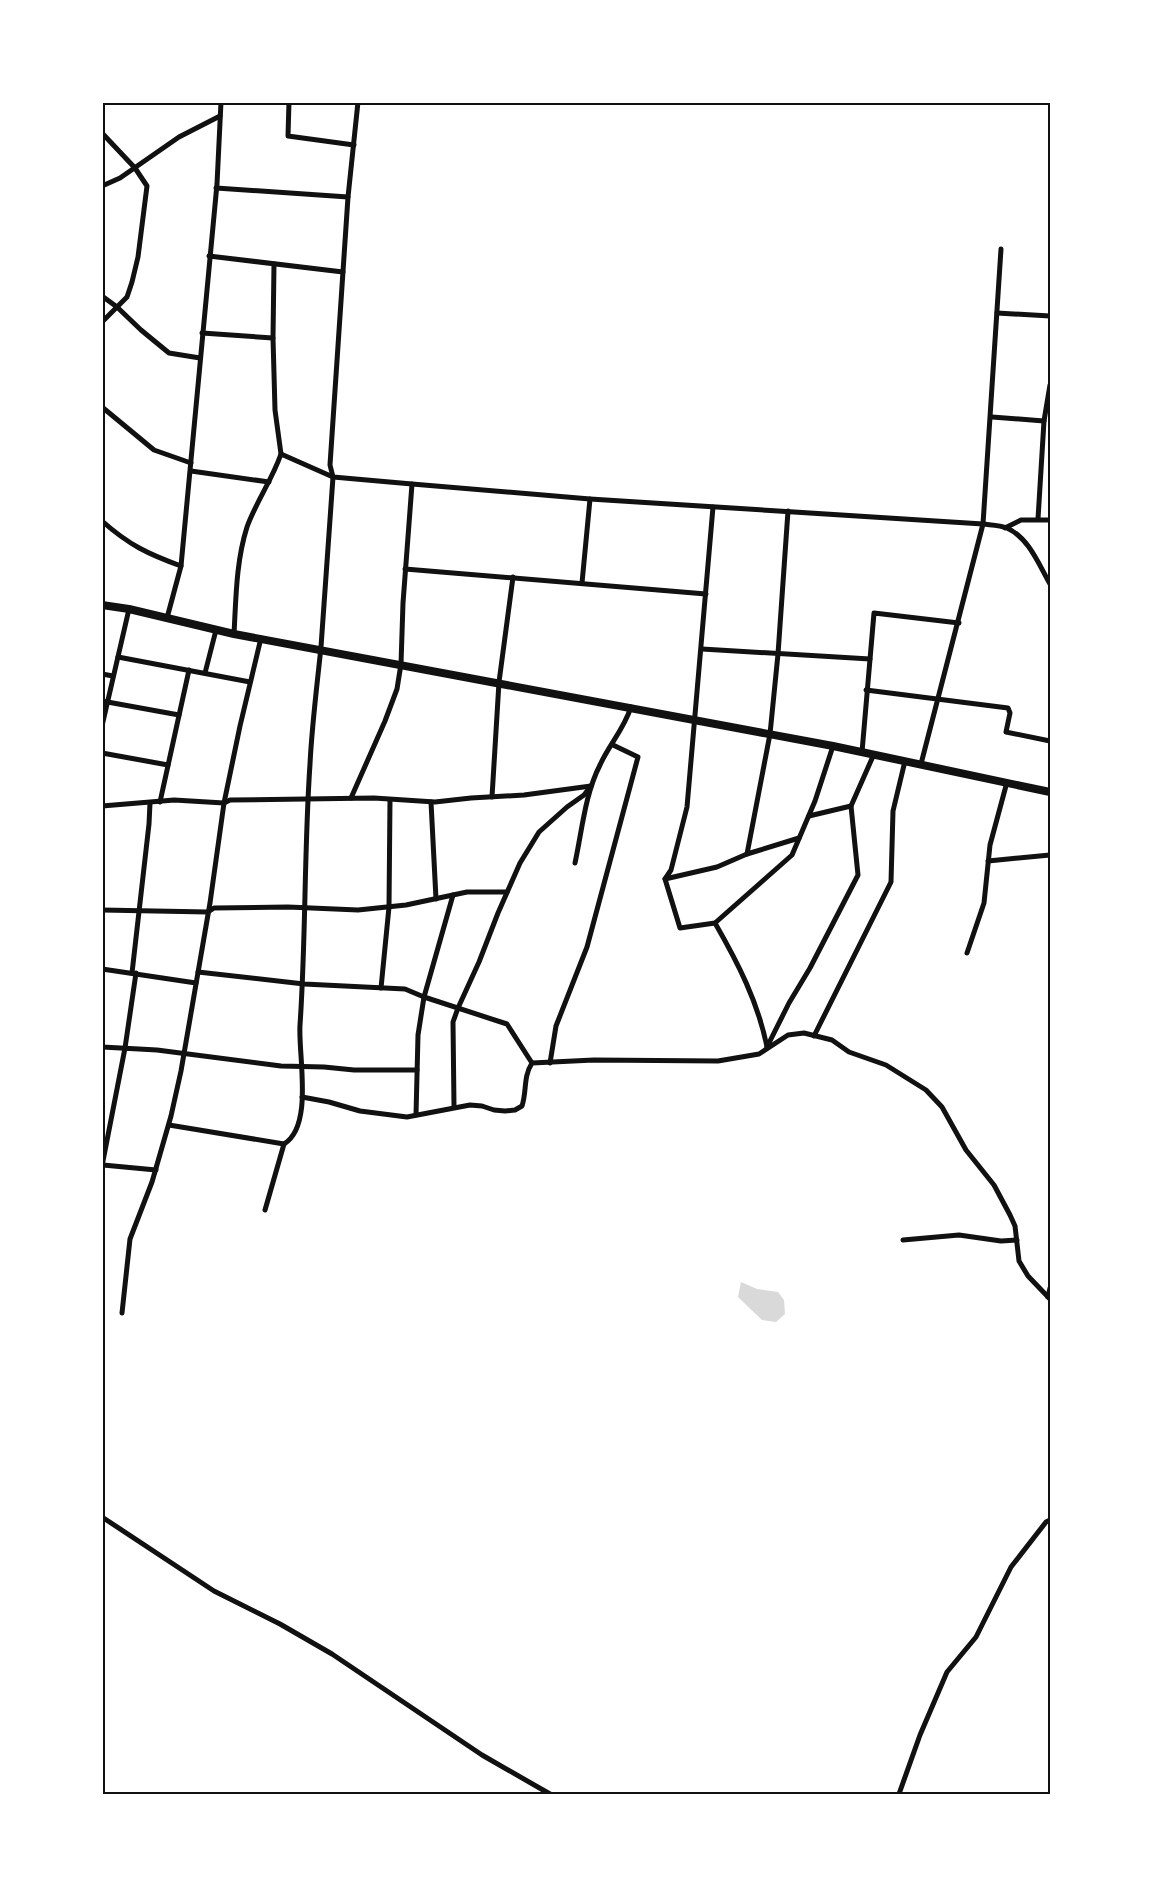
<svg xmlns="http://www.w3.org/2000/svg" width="1153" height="1897" viewBox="0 0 1153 1897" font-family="Roboto,sans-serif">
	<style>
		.water { fill: #d9d9d9 }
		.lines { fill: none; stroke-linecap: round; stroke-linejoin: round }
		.minor { stroke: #111; stroke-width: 5 }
		.trunk { stroke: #111; stroke-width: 8 }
		.neatline { fill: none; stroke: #111; stroke-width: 2 }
	</style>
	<rect width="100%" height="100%" fill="#fff"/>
	<!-- water -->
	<path class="water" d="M 741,1282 L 757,1289 L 778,1292 L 784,1300 L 785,1314 L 776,1322 L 762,1320 L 738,1297 Z"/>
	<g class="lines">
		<!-- minor -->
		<g class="minor">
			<path d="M 289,102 L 288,136 L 354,145"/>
			<path d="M 102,133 L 135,168 L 147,186 L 138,257 L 132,282 L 127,297 L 117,307 L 102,296"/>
			<path d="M 102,186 L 120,178 L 179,137 L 220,116"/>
			<path d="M 216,188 L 348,197"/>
			<path d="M 209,256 L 343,272"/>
			<path d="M 274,264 L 273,338 L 275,410 L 281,454"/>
			<path d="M 997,313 L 1050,316"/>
			<path d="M 102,322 L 117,307 L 141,330 L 169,353 L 200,358"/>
			<path d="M 202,333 L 273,338"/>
			<path d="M 102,407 L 154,450 L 191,463"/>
			<path d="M 992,417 L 1044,421"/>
			<path d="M 191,471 L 269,482"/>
			<path d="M 713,507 L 687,807 L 671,870 L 665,879 L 680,928 L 715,923 L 792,855 L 815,801 L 833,746"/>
			<path d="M 1038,519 L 1044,421 L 1050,385"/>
			<path d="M 102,521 C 129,545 148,554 181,566"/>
			<path d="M 1005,528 L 1021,520 L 1050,520"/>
			<path d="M 405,569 L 706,594"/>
			<path d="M 582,583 L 590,499"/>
			<path d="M 167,618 L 181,566 L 217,184 L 221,102"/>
			<path d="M 234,634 C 236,598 236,562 247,527 C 256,502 272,480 281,454 L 333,477 L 412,484 L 590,499 L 983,524 C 991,525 1000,525 1007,528 C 1029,538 1039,565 1050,584"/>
			<path d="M 702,649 L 870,659"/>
			<path d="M 118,657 L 250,682"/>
			<path d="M 205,673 L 216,630"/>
			<path d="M 102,674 L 113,676"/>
			<path d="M 866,690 L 1008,708 L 1010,713 L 1006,732 L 1050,741"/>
			<path d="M 102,701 L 179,715"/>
			<path d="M 102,726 L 129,609"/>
			<path d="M 862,752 L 874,613 L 959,623"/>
			<path d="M 102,753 L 168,765"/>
			<path d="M 921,764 L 983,524 L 1001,249"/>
			<path d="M 492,797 L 499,682 L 513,577"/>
			<path d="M 351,798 L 385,721 L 397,689 L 401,664 L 403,603 L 412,484"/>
			<path d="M 160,802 L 189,670"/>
			<path d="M 431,802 L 436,899"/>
			<path d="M 102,806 L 174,800 L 224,803 L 230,800 L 374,798 L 435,802 L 471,798 L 524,795 L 591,786"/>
			<path d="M 809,816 L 851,806"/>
			<path d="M 747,854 L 770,734 L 778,654 L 788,511"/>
			<path d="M 988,861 L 1050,855"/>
			<path d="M 575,863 C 582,831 585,794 600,765 C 609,745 624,729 631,707"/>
			<path d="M 665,879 L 717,867 L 747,854 L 799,838"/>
			<path d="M 102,910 L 208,912 L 214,908 L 288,907 L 358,910 L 406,905 L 467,892 L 507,892"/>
			<path d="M 715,923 C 738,963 758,1002 767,1047"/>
			<path d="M 967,953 L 984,903 L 990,845 L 1007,782"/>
			<path d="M 102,969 L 196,983"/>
			<path d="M 198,972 L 304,984 L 405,989 L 424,997 L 507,1024 L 532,1063"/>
			<path d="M 132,973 L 149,824 L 150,803"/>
			<path d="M 381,988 L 389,907 L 390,800"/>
			<path d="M 814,1036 L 891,882 L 893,811 L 905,761"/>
			<path d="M 102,1047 L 157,1050 L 281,1066 L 324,1067 L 354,1070 L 417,1070"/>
			<path d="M 767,1047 L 789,1003 L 810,968 L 858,875 L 851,806 L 874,754"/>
			<path d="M 550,1063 L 556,1026 L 587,947 L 638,757 L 613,745"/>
			<path d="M 302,1097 L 329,1102 L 360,1111 L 407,1117 L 470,1105 L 482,1106 L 494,1110 L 505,1111 L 515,1110 L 522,1106 C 527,1091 523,1077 532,1063 L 594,1060 L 718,1061 L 759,1054 L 788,1035 L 804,1033 L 832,1040 L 849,1052 L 886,1065 L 926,1090 L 942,1107 L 966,1150 L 994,1185 L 1010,1215 L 1015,1226 L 1019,1261 L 1028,1276 L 1050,1299"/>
			<path d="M 454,1107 L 453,1022 L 458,1008 L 479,962 L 498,913 L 520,863 L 539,832 L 567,807 L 584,795 L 591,786"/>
			<path d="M 416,1115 L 418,1035 L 424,997 L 453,895"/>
			<path d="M 169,1125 L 284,1144"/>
			<path d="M 103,1165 L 156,1170"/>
			<path d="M 102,1166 L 125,1048 L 136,973"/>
			<path d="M 265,1210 L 284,1144 C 314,1126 298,1055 300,1025 C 306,938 304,851 310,764 C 312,724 317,686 321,647 C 325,590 329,533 333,477 L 330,465 L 348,197 L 358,102"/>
			<path d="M 903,1240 L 959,1235 L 1001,1241 L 1017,1240"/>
			<path d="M 1048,1297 L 1050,1288"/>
			<path d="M 122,1313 L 130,1239 L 152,1182 L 171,1116 L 181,1071 L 210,903 L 224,803 L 240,726 L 261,638"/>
			<path d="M 102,1517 L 214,1591 L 280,1624 L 332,1654 L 482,1755 L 550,1794"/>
			<path d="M 899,1794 L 920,1735 L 947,1672 L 976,1637 L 1011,1567 L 1046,1522 L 1050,1520"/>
		</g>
		<!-- trunk -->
		<path class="trunk" d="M 102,605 L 129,609 L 234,634 L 833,746 L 1050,792"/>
	</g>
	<!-- border -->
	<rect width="1153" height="1897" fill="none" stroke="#ffffff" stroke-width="208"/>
	<rect x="104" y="104" width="945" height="1689" class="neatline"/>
</svg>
